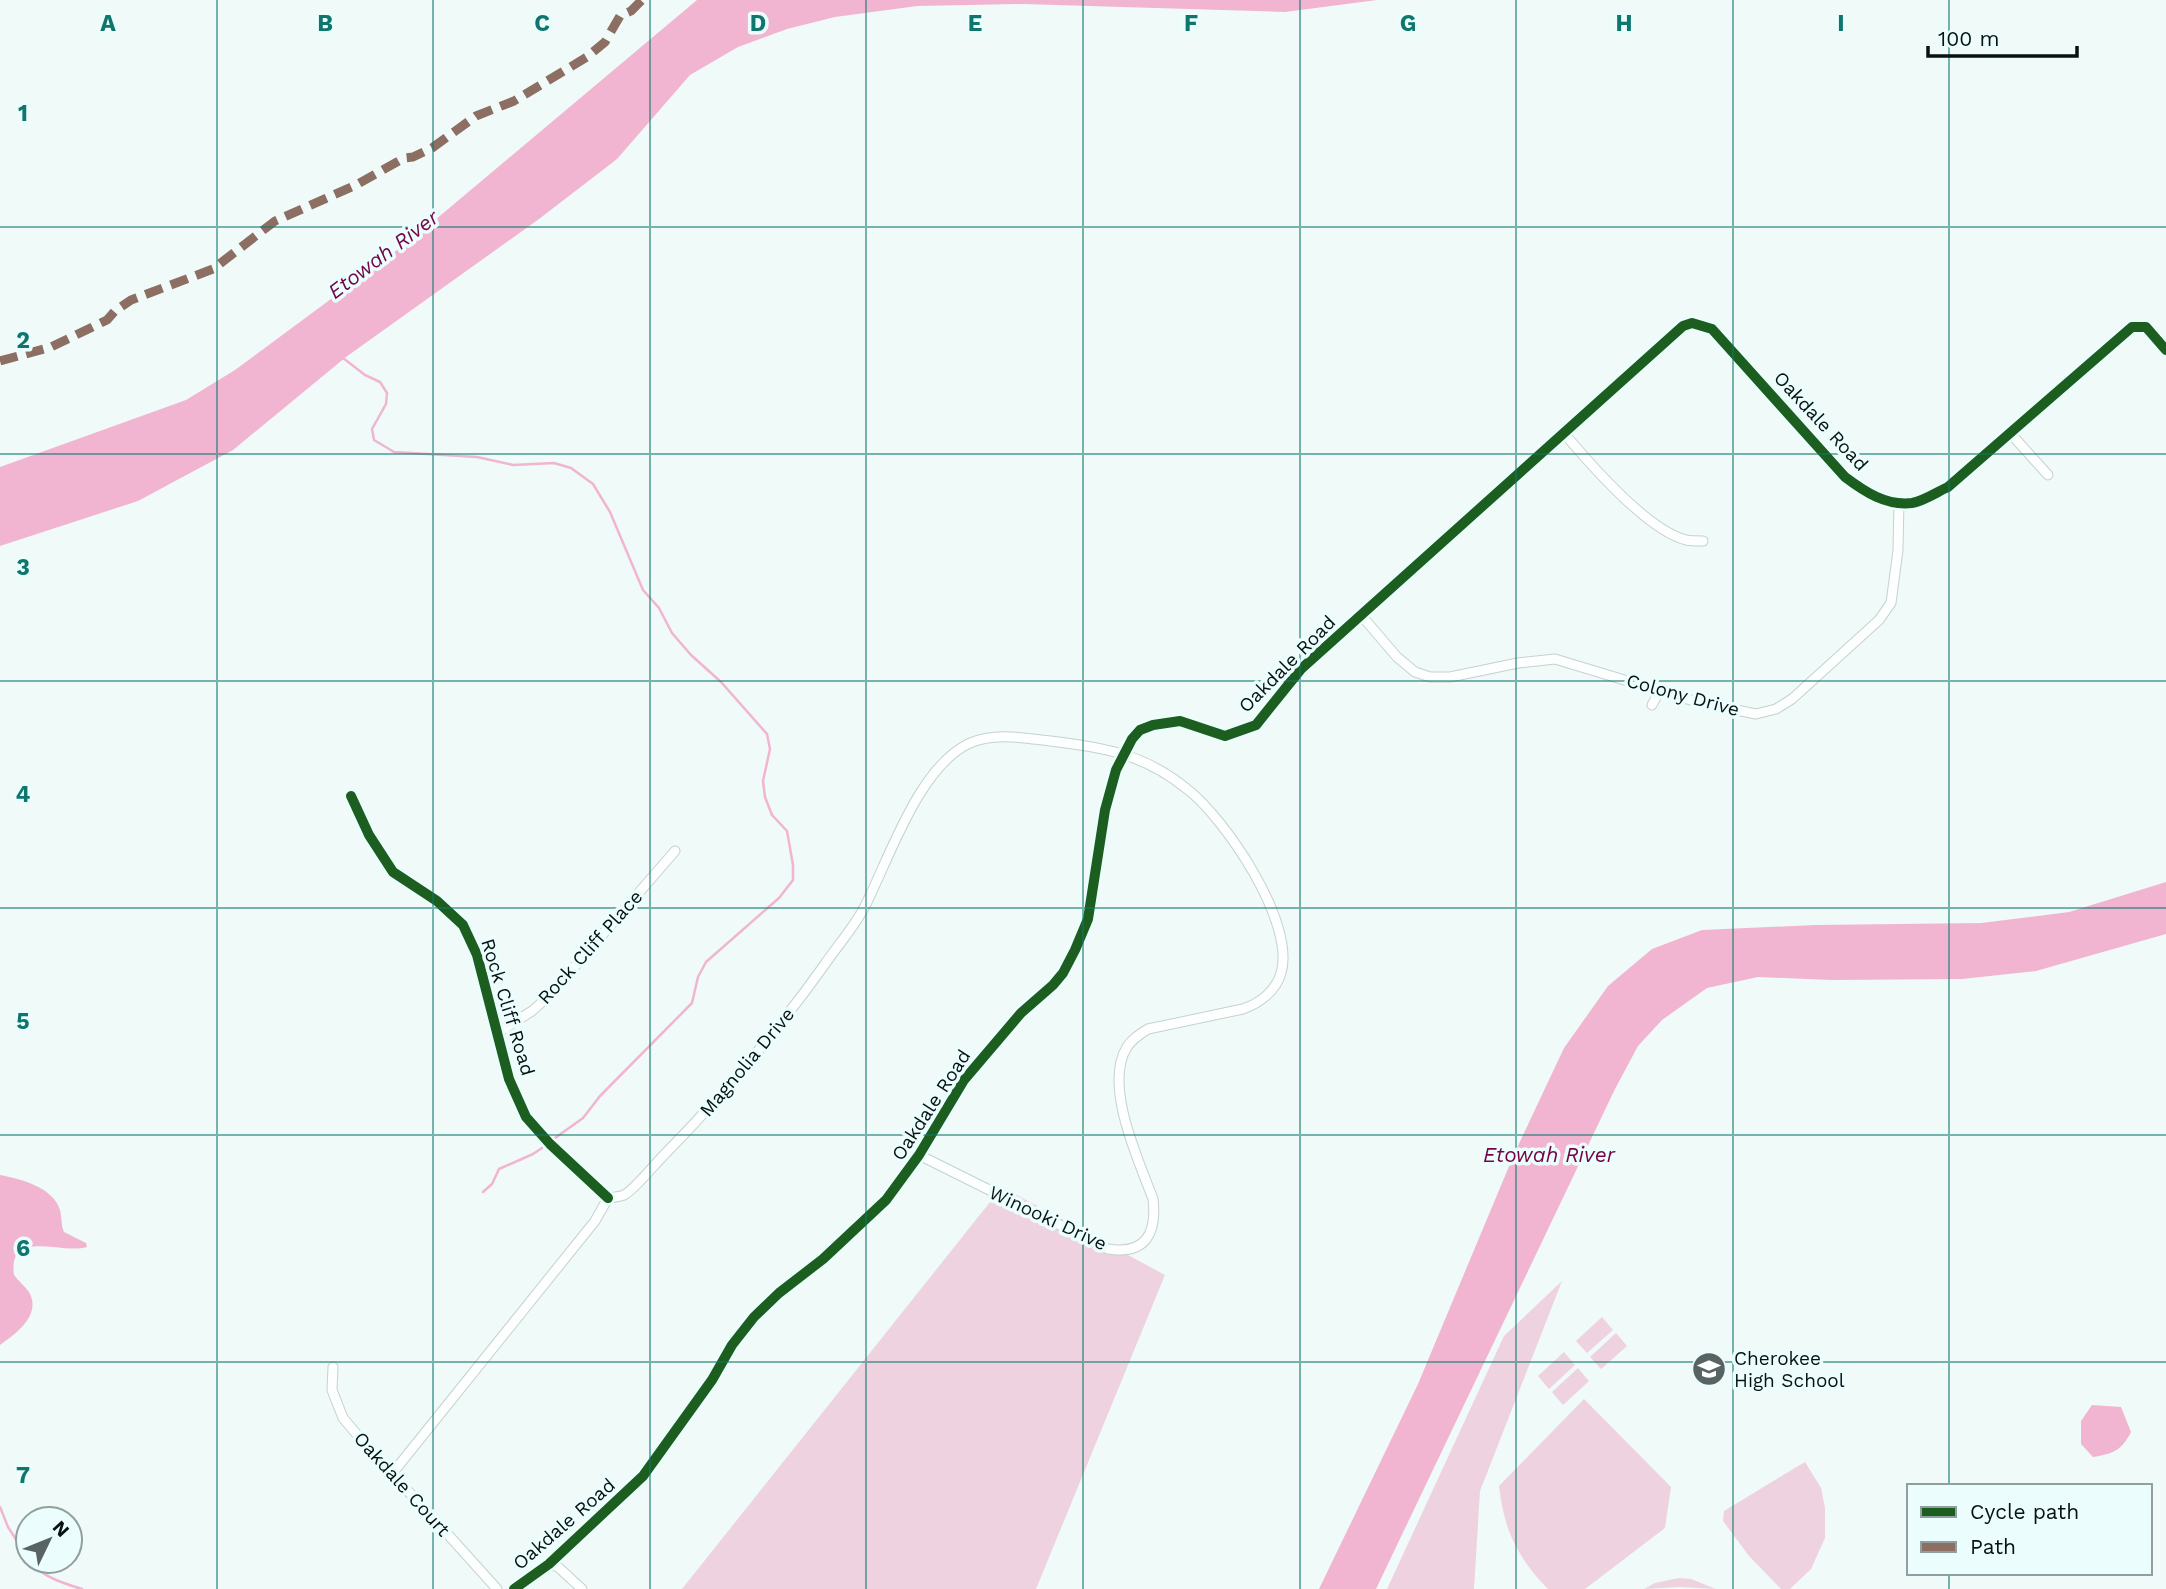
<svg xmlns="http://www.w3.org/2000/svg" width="2166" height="1589" viewBox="0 0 2166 1589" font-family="'Work Sans',sans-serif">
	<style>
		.green { fill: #efd2e0 }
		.water { fill: #f2b5d1 }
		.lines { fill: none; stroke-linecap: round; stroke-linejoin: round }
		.stream { stroke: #f2b5d1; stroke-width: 2.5 }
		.minor-casing { stroke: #c6d1d0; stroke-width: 11 }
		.minor { stroke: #fdfefe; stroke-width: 9 }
		.quiet { stroke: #8d6e63; stroke-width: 9; stroke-dasharray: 18 9; stroke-linecap: butt }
		.cycleway-casing { stroke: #ebfefd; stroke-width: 15 }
		.cycleway { stroke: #1b5e20; stroke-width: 10 }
		.grid { fill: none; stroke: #0f766e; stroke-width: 2; stroke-opacity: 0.55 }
		.labels { text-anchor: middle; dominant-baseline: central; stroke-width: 7; stroke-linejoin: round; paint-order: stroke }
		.street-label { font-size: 19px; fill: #071212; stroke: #ebfefd }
		.poi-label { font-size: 19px; fill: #071212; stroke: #ebfefd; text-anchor: start }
		.water-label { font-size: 21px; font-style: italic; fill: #740446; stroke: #ebfefd }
		.grid-label { font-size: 23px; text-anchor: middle; font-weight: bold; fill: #0f766e; stroke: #ebfefd; stroke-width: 7; stroke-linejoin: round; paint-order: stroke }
	</style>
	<rect width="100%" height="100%" fill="#effaf9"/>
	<!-- green -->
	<g class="green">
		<path d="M 1002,1187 L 1165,1275 L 1036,1589 L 682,1589 Z"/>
		<path d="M 1562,1281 L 1480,1491 L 1474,1589 L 1387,1589 L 1504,1336 Z"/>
		<path d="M 1602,1317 L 1613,1330 L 1587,1353 L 1576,1341 Z"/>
		<path d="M 1616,1333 L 1627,1346 L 1601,1369 L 1590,1357 Z"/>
		<path d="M 1564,1352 L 1575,1365 L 1549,1389 L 1538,1376 Z"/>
		<path d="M 1578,1368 L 1589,1381 L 1563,1405 L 1552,1392 Z"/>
		<path d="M 1584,1399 L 1671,1487 L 1665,1528 L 1585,1589 L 1548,1589 C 1517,1557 1504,1530 1499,1486 Z"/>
		<path d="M 1805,1462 L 1821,1488 L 1825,1508 L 1825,1538 L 1811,1569 L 1790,1589 L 1781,1589 L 1749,1556 L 1723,1521 L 1724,1511 Z"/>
		<path d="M 1679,1578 L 1691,1579 L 1716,1589 L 1679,1587 L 1644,1589 L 1655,1583 Z"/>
	</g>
	<!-- water -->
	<g class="water">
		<path d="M 697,0 L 1377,0 L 1285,12 L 1023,4 L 917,6 L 835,17 L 787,29 L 738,47 L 690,75 L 617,159 L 539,219 L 346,357 L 233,450 L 138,501 L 0,546 L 0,467 L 186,400 L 235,370 L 416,236 Z"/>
		<path d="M 2166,882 L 2166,934 L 2036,971 L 1962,979 L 1832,980 L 1758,977 L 1707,988 L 1662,1020 L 1638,1046 L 1615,1089 L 1376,1589 L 1319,1589 L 1418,1384 L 1515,1152 L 1564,1048 L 1608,986 L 1652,949 L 1702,930 L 1816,925 L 1981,923 L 2069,912 Z"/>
		<path d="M 0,1175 C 21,1179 53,1187 60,1210 C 62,1218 61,1225 64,1232 L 86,1243 L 87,1247 C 60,1255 8,1228 14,1275 C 18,1281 25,1286 29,1292 C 42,1315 16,1334 0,1345 Z"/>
		<path d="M 2092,1405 L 2121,1407 L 2131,1432 C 2122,1450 2113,1454 2093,1457 L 2081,1444 L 2081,1421 Z"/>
	</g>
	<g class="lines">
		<!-- stream -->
		<g class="stream">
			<path d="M 343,358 L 365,375 L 380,382 L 387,393 L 386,404 L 372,429 L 374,440 L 394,452 L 477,457 L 513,465 L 554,463 L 571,468 L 593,484 L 610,512 L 643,590 L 659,608 L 672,633 L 691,655 L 721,682 L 767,734 L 770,749 L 763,781 L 765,797 L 772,815 L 787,831 L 793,865 L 793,880 L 779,898 L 706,962 L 698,977 L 692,1003 L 600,1096 L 583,1118 L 555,1138"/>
			<path d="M 483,1192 L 492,1184 L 499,1169 L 533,1154 L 542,1148"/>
			<path d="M 0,1507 L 8,1527 L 28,1558"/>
			<path d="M 30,1561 C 40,1576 65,1584 82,1589"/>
		</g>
		<!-- minor casing -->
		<g class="minor-casing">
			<g id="minor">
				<path d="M 1563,432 C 1589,463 1647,530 1686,540 C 1691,541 1698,541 1703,541"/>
				<path d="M 2011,434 L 2048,475"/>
				<path d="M 1361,615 L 1397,657 L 1415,672 L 1430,677 L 1450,677 L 1518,663 L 1555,659 L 1697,702 L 1756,714 L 1776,709 L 1792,699 L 1879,620 L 1891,603 L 1898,550 L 1899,502"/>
				<path d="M 1652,705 L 1660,690"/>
				<path d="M 351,796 L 369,835 L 393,872 L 437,901 L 463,925 L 477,955 L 509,1079 L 526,1117 L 550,1144 L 608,1198"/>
				<path d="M 497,1033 L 532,1011 L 550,995 L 675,851"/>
				<path d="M 333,1367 L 332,1390 L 343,1418 L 391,1475 L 416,1499 L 497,1589"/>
				<path d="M 391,1475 L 595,1221 L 608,1198 C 613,1197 620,1197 624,1195 C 634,1190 654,1165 663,1156 C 722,1096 776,1033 825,964 C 838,945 855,926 865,906 C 889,859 919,766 970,743 C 995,732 1024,738 1050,741 C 1104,748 1143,753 1187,789 C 1225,818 1296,923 1281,973 C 1276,991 1260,1003 1243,1009 L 1148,1029 C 1140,1034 1132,1039 1127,1047 C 1103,1085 1139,1161 1153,1199 C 1157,1233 1146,1255 1108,1249 L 919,1155"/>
				<path d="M 549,1564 L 558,1567 L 582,1589"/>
				<path d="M 514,1589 L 549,1564 L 643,1476 L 712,1380 L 732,1345 L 754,1317 L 779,1293 L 823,1259 L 886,1200 L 919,1155 L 964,1080 L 1021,1013 L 1053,985 L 1063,973 L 1075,950 L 1088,919 L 1105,810 L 1116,770 L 1132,739 L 1140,730 L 1153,725 L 1180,721 L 1225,736 L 1256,725 L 1301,669 L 1683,326 L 1692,323 L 1712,329 L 1845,477 C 1865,492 1886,506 1912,503 C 1924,501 1937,492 1948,487 L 2132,327 L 2146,327 L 2166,350"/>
			</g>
		</g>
		<!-- minor -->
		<use href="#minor" class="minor"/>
		<!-- quiet -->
		<path class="quiet" d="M 0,361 L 51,347 L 107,320 L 115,311 L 131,300 L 213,269 L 275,221 L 356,185 L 404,158 L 413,157 L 432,148 L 476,116 L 514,101 L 587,57 L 605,42 L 620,16 L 631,11 L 642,0"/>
		<!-- cycleway casing -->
		<g class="cycleway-casing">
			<g id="cycleway">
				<path d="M 351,796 L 369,835 L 393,872 L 437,901 L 463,925 L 477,955 L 509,1079 L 526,1117 L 550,1144 L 608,1198"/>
				<path d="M 514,1589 L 549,1564 L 643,1476 L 712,1380 L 732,1345 L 754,1317 L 779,1293 L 823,1259 L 886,1200 L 919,1155 L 964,1080 L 1021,1013 L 1053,985 L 1063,973 L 1075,950 L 1088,919 L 1105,810 L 1116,770 L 1132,739 L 1140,730 L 1153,725 L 1180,721 L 1225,736 L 1256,725 L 1301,669 L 1683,326 L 1692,323 L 1712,329 L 1845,477 C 1865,492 1886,506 1912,503 C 1924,501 1937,492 1948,487 L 2132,327 L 2146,327 L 2166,350"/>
			</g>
		</g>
		<!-- cycleway -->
		<use href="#cycleway" class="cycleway"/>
	</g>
	<!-- grid -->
	<path class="grid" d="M 217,0 L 217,1589M 433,0 L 433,1589M 650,0 L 650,1589M 866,0 L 866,1589M 1083,0 L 1083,1589M 1300,0 L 1300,1589M 1516,0 L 1516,1589M 1733,0 L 1733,1589M 1949,0 L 1949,1486M 0,227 L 2166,227M 0,454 L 2166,454M 0,681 L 2166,681M 0,908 L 2166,908M 0,1135 L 2166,1135M 0,1362 L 2166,1362M 1949,1573 L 1949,1589"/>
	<!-- icons -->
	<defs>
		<g id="school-disc" transform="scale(1.75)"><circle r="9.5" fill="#586363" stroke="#ebfefd"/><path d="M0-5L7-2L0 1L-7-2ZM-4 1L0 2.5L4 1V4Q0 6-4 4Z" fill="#fff"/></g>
	</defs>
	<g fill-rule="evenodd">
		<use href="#school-disc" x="1709" y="1369"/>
	</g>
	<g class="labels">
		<!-- street labels -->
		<g class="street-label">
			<text transform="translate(1821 421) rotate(47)">Oakdale Road</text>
			<text transform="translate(1287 664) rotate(-45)">Oakdale Road</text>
			<text transform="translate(1683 695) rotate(15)">Colony Drive</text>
			<text transform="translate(590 947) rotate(-48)">Rock Cliff Place</text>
			<text transform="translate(508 1007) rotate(73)">Rock Cliff Road</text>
			<text transform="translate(747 1062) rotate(-50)">Magnolia Drive</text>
			<text transform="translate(931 1105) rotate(-57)">Oakdale Road</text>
			<text transform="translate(1048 1218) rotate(25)">Winooki Drive</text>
			<text transform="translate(402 1484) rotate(48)">Oakdale Court</text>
			<text transform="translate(564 1524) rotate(-41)">Oakdale Road</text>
		</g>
		<!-- poi labels -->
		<g class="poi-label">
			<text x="1734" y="1358">Cherokee<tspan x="1734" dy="22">High School</tspan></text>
		</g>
		<!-- water labels -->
		<g class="water-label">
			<text transform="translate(383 254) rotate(-37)">Etowah River</text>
			<text x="1549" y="1154">Etowah River</text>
		</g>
	</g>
	<g class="grid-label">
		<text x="108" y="31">A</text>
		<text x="325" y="31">B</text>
		<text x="542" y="31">C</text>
		<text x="758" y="31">D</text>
		<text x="975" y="31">E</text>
		<text x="1191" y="31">F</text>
		<text x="1408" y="31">G</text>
		<text x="1624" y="31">H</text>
		<text x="1841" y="31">I</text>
		<text x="23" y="121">1</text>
		<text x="23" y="348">2</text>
		<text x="23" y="575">3</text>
		<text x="23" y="802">4</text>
		<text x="23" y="1029">5</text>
		<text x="23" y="1256">6</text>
		<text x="23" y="1483">7</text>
	</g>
	<!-- legend -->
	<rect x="1907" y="1484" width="245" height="91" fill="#ebfefd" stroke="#90a09f" stroke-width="2"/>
	<rect x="1921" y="1507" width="35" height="10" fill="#1b5e20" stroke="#90a09f" stroke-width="2"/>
	<text x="1970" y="1519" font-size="21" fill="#071212">Cycle path</text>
	<rect x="1921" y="1542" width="35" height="10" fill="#8d6e63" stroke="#90a09f" stroke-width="2"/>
	<text x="1970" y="1554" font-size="21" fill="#071212">Path</text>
	<!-- north arrow -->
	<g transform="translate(49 1540) rotate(47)"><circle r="33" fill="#ebfefd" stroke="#90a09f" stroke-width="2"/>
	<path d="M0-5L12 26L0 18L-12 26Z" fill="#586363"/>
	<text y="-10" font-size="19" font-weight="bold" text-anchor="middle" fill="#071212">N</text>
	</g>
	<!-- scale -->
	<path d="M1928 46v10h149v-10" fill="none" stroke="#071212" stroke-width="3.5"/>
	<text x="1938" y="46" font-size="21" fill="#071212" stroke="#ebfefd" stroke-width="5" paint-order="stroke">100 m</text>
</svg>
